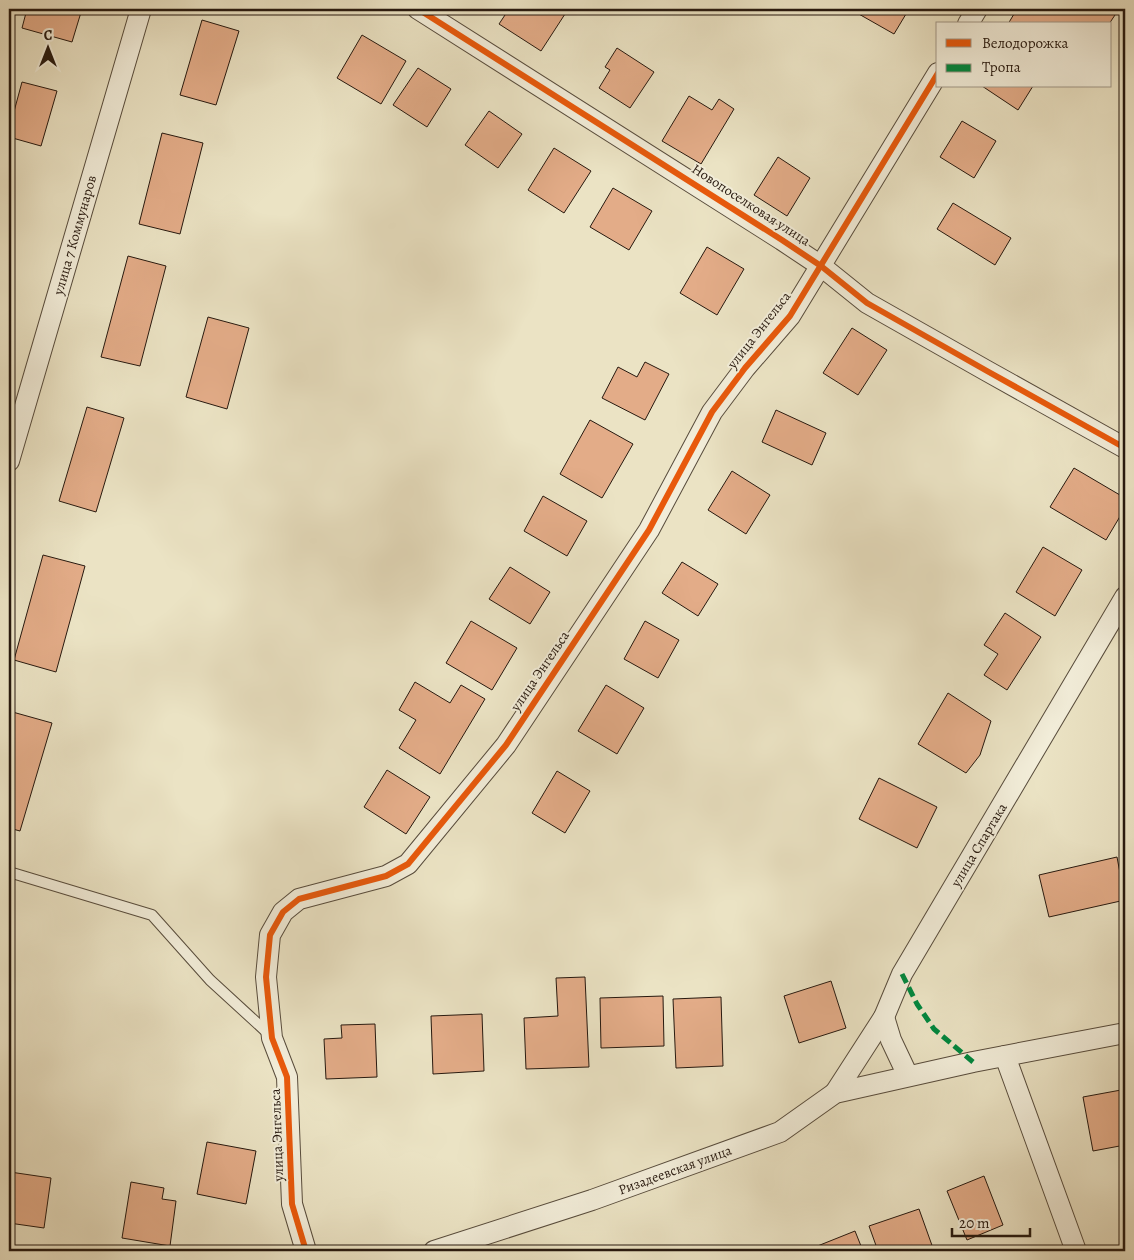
<svg xmlns="http://www.w3.org/2000/svg" width="1134" height="1260" viewBox="0 0 1134 1260" font-family="Alegreya,serif">
	<style>
		.building { fill: #e3ac88; stroke: #27190f }
		.lines { fill: none; stroke-linecap: round; stroke-linejoin: round }
		.lane-casing { stroke: #584c3c; stroke-width: 12 }
		.street-casing { stroke: #584c3c; stroke-width: 22 }
		.lane { stroke: #f2edd9; stroke-width: 10 }
		.street { stroke: #f2edd9; stroke-width: 20 }
		.quiet { stroke: #00873e; stroke-width: 5; stroke-dasharray: 10 5; stroke-linecap: butt }
		.cycleway-casing { stroke: #f2edd9; stroke-width: 9 }
		.cycleway { stroke: #e8590c; stroke-width: 6 }
		.labels { text-anchor: middle; dominant-baseline: central; stroke-width: 4; stroke-linejoin: round; paint-order: stroke }
		.street-label { font-size: 14px; fill: #27190f; stroke: #f2edd9 }
	</style>
	<rect width="100%" height="100%" fill="#ebe3c4"/>
	<filter id="stains"><feTurbulence type="fractalNoise" baseFrequency=".004" numOctaves="4"/><feColorMatrix values="0 0 0 0 .2 0 0 0 0 .09 0 0 0 0 .02 0 0 0 .5 -.17"/></filter>
	<radialGradient id="worn" r=".72"><stop offset=".6" stop-color="#630" stop-opacity="0"/><stop offset="1" stop-color="#630" stop-opacity=".3"/></radialGradient>
	<!-- building -->
	<g class="building">
		<path d="M 27,9 L 82,9 L 72,42 L 22,28 Z"/>
		<path d="M 509,9 L 557,9 L 565,14 L 541,51 L 499,24 Z"/>
		<path d="M 850,9 L 909,9 L 894,34 Z"/>
		<path d="M 1017,9 L 1119,9 L 1109,24 L 1008,24 Z"/>
		<path d="M 202,20 L 239,31 L 216,105 L 180,95 Z"/>
		<path d="M 362,35 L 406,61 L 381,104 L 337,78 Z"/>
		<path d="M 617,48 L 654,72 L 630,108 L 599,88 L 610,70 L 605,67 Z"/>
		<path d="M 418,68 L 451,89 L 427,127 L 393,105 Z"/>
		<path d="M 22,82 L 57,91 L 41,146 L 9,137 L 9,130 Z"/>
		<path d="M 982,86 L 1033,86 L 1018,110 Z"/>
		<path d="M 689,96 L 712,110 L 719,99 L 734,109 L 701,164 L 662,141 Z"/>
		<path d="M 489,111 L 522,134 L 498,168 L 465,145 Z"/>
		<path d="M 962,121 L 996,141 L 974,178 L 940,157 Z"/>
		<path d="M 162,133 L 203,143 L 180,234 L 139,224 Z"/>
		<path d="M 554,148 L 591,171 L 564,213 L 528,190 Z"/>
		<path d="M 778,157 L 810,178 L 787,216 L 754,195 Z"/>
		<path d="M 613,188 L 652,211 L 629,250 L 590,227 Z"/>
		<path d="M 953,203 L 1011,238 L 995,265 L 937,229 Z"/>
		<path d="M 707,247 L 744,269 L 717,315 L 680,293 Z"/>
		<path d="M 128,256 L 166,266 L 140,366 L 101,357 Z"/>
		<path d="M 208,317 L 249,328 L 227,409 L 186,397 Z"/>
		<path d="M 852,328 L 887,350 L 858,395 L 823,373 Z"/>
		<path d="M 645,362 L 669,374 L 645,420 L 602,398 L 618,367 L 637,377 Z"/>
		<path d="M 87,407 L 124,418 L 96,512 L 59,501 Z"/>
		<path d="M 776,410 L 826,433 L 812,465 L 762,442 Z"/>
		<path d="M 590,420 L 633,444 L 602,498 L 560,474 Z"/>
		<path d="M 1074,468 L 1125,498 L 1125,508 L 1106,540 L 1050,507 Z"/>
		<path d="M 732,471 L 770,495 L 746,534 L 708,510 Z"/>
		<path d="M 543,496 L 587,521 L 567,556 L 524,531 Z"/>
		<path d="M 1043,547 L 1082,570 L 1055,616 L 1016,592 Z"/>
		<path d="M 43,555 L 85,566 L 56,672 L 14,660 Z"/>
		<path d="M 682,562 L 718,584 L 698,616 L 662,593 Z"/>
		<path d="M 510,567 L 550,592 L 530,624 L 489,599 Z"/>
		<path d="M 1005,613 L 1041,637 L 1007,690 L 984,675 L 998,654 L 984,645 Z"/>
		<path d="M 471,621 L 517,648 L 492,690 L 446,663 Z"/>
		<path d="M 645,621 L 679,640 L 658,678 L 624,659 Z"/>
		<path d="M 415,682 L 450,703 L 461,685 L 485,699 L 440,774 L 399,748 L 416,720 L 399,710 Z"/>
		<path d="M 606,685 L 644,708 L 617,754 L 578,731 Z"/>
		<path d="M 948,693 L 991,721 L 980,755 L 966,773 L 918,744 Z"/>
		<path d="M 9,711 L 52,723 L 20,831 L 9,828 Z"/>
		<path d="M 387,770 L 430,797 L 406,834 L 364,807 Z"/>
		<path d="M 557,771 L 590,791 L 565,833 L 532,813 Z"/>
		<path d="M 879,778 L 937,807 L 917,848 L 859,819 Z"/>
		<path d="M 1117,857 L 1125,900 L 1049,917 L 1039,875 Z"/>
		<path d="M 585,977 L 589,1067 L 526,1069 L 524,1018 L 558,1016 L 556,978 Z"/>
		<path d="M 831,981 L 846,1028 L 799,1043 L 784,996 Z"/>
		<path d="M 663,996 L 664,1046 L 601,1048 L 600,998 Z"/>
		<path d="M 721,997 L 723,1066 L 676,1068 L 673,999 Z"/>
		<path d="M 482,1014 L 484,1071 L 433,1074 L 431,1016 Z"/>
		<path d="M 375,1024 L 377,1077 L 326,1079 L 324,1039 L 342,1038 L 341,1025 Z"/>
		<path d="M 1121,1090 L 1125,1113 L 1125,1145 L 1093,1151 L 1083,1097 Z"/>
		<path d="M 207,1142 L 256,1151 L 246,1204 L 197,1194 Z"/>
		<path d="M 10,1172 L 51,1178 L 44,1228 L 9,1223 Z"/>
		<path d="M 984,1176 L 1003,1225 L 967,1240 L 947,1191 Z"/>
		<path d="M 131,1182 L 164,1188 L 162,1199 L 176,1201 L 170,1246 L 122,1238 Z"/>
		<path d="M 919,1209 L 934,1251 L 878,1251 L 869,1226 Z"/>
		<path d="M 855,1231 L 863,1251 L 805,1251 Z"/>
	</g>
	<g class="lines">
		<!-- lane casing -->
		<g class="lane-casing">
			<path id="lane" d="M 9,872 L 152,915 L 210,980 L 270,1035"/>
		</g>
		<!-- street casing -->
		<g class="street-casing">
			<g id="street">
				<path d="M 418,9 L 782,240 L 821,266 L 867,303 L 987,371 L 1125,448"/>
				<path d="M 968,24 L 977,9"/>
				<path d="M 9,461 L 141,9"/>
				<path d="M 884,1017 L 891,1040 L 908,1076"/>
				<path d="M 1005,1056 L 1076,1251"/>
				<path d="M 835,1093 L 884,1017 L 902,974 L 1125,597"/>
				<path d="M 306,1251 L 292,1204 L 287,1077 L 272,1038 L 266,977 L 270,935 L 283,912 L 299,899 L 386,876 L 408,864 L 506,745 L 649,530 L 712,412 L 745,368 L 790,316 L 938,73"/>
				<path d="M 434,1251 L 592,1200 L 780,1132 L 835,1093 L 973,1062 L 1125,1033"/>
			</g>
		</g>
		<!-- lane -->
		<use href="#lane" class="lane"/>
		<!-- street -->
		<use href="#street" class="street"/>
		<!-- quiet -->
		<path class="quiet" d="M 902,974 L 917,1004 L 934,1029 L 973,1062"/>
		<!-- cycleway casing -->
		<g class="cycleway-casing">
			<g id="cycleway">
				<path d="M 418,9 L 782,240 L 821,266 L 867,303 L 987,371 L 1125,448"/>
				<path d="M 306,1251 L 292,1204 L 287,1077 L 272,1038 L 266,977 L 270,935 L 283,912 L 299,899 L 386,876 L 408,864 L 506,745 L 649,530 L 712,412 L 745,368 L 790,316 L 938,73"/>
			</g>
		</g>
		<!-- cycleway -->
		<use href="#cycleway" class="cycleway"/>
	</g>
	<g class="labels">
		<!-- street labels -->
		<g class="street-label">
			<text transform="translate(751 205) rotate(33)">Новопоселковая улица</text>
			<text transform="translate(75 235) rotate(-74)">улица 7 Коммунаров</text>
			<text transform="translate(759 330) rotate(-52)">улица Энгельса</text>
			<text transform="translate(540 671) rotate(-56)">улица Энгельса</text>
			<text transform="translate(979 845) rotate(-59)">улица Спартака</text>
			<text transform="translate(277 1135) rotate(-92)">улица Энгельса</text>
			<text transform="translate(675 1170) rotate(-20)">Ризадеевская улица</text>
		</g>
	</g>
	<!-- margin -->
	<rect width="1134" height="1260" fill="none" stroke="#ebe3c4" stroke-width="30"/>
	<rect x="10" y="10" width="1114" height="1240" fill="none" stroke="#27190f" stroke-width="2.5"/>
	<rect x="15" y="15" width="1104" height="1230" fill="none" stroke="#27190f"/>
	<!-- legend -->
	<rect x="936" y="22" width="175" height="65" fill="#f2edd9" stroke="#a19888"/>
	<rect x="946" y="39" width="25" height="8" fill="#e8590c" stroke="#a19888"/>
	<text x="982" y="48" font-size="15" fill="#27190f">Велодорожка</text>
	<rect x="946" y="64" width="25" height="8" fill="#00873e" stroke="#a19888"/>
	<text x="982" y="72" font-size="15" fill="#27190f">Тропа</text>
	<!-- north arrow -->
	<g transform="translate(48 48)" stroke="#f2edd9" stroke-width="4" paint-order="stroke">
	<path d="M0-4L9 19L0 12L-9 19Z" fill="#27190f"/>
	<text y="-8" font-size="14" font-weight="bold" text-anchor="middle" fill="#27190f">С</text>
	</g>
	<!-- scale -->
	<path d="M952 1228v8h78v-8" fill="none" stroke="#27190f" stroke-width="2.5"/>
	<text x="959" y="1228" font-size="15" fill="#27190f" stroke="#f2edd9" stroke-width="4" paint-order="stroke">20 m</text>
	<rect width="100%" height="100%" filter="url(#stains)"/>
	<rect width="100%" height="100%" fill="url(#worn)"/>
</svg>
